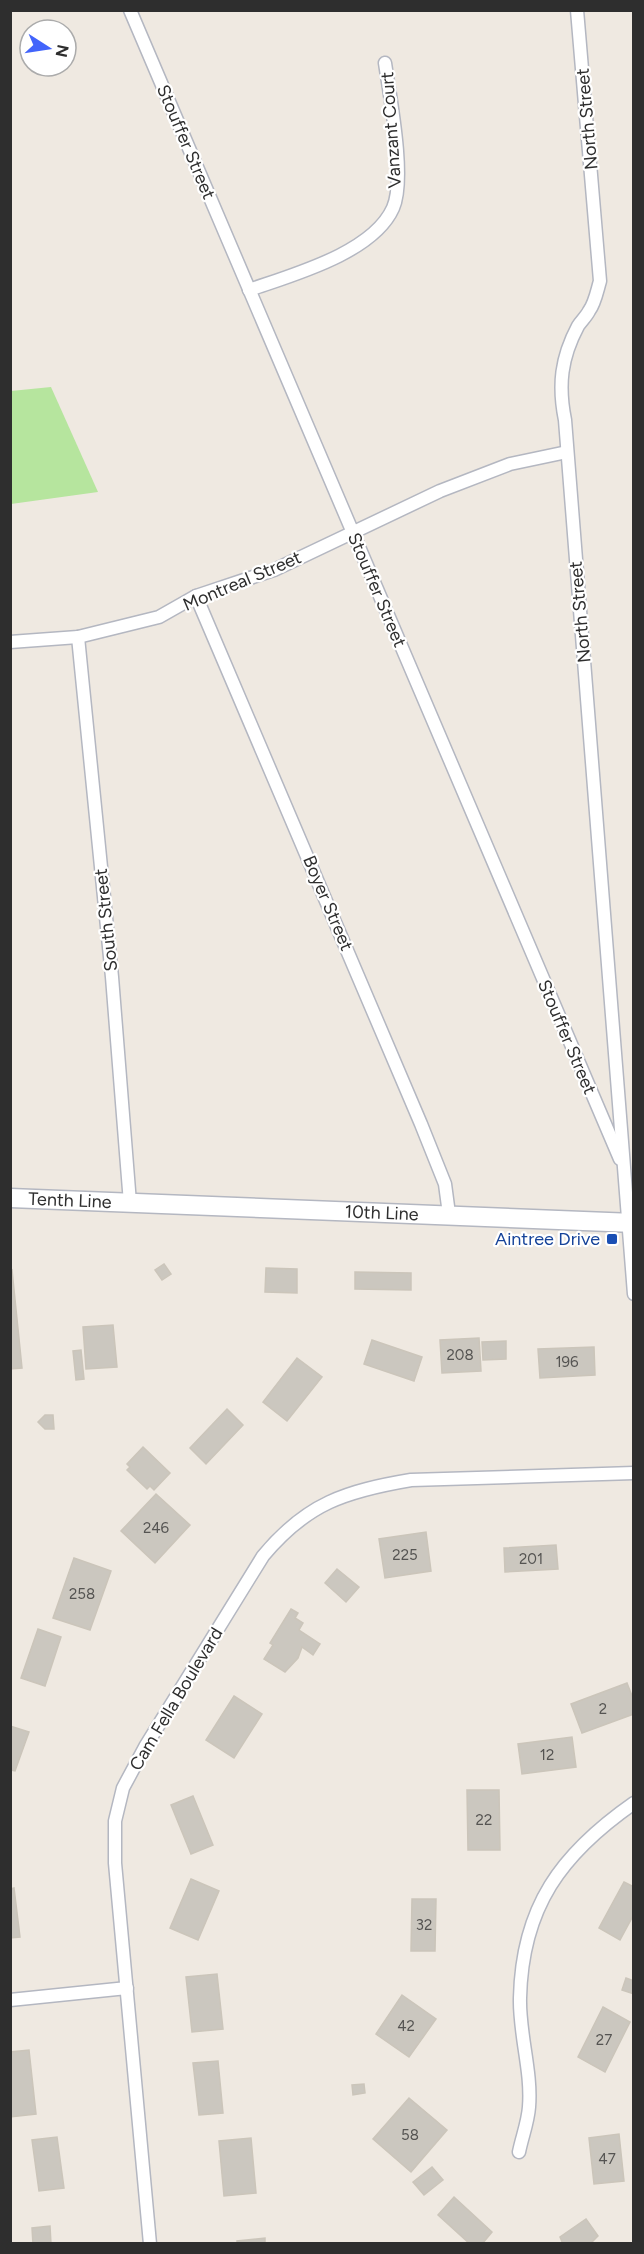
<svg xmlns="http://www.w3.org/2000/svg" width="644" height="2254" viewBox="0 0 644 2254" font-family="Figtree,sans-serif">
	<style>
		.green { fill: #b6e59e }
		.building { fill: #cbc7bf; stroke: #cbc5ba; stroke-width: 1.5 }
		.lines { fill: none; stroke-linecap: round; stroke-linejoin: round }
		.street-casing { stroke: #b4b7c1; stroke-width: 15 }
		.secondary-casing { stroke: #b4b7c1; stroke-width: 21 }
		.street { stroke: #fff; stroke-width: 12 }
		.secondary { stroke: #fff; stroke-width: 18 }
		.transit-dot { fill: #1a4fb4; stroke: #fff; stroke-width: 2 }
		.labels { text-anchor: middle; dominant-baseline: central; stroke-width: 4.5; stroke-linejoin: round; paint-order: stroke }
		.number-label { font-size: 15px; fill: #555452 }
		.street-label { font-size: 18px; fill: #2e2e2e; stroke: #fff }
		.transit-label { font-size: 18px; fill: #164399; stroke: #fff; text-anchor: end }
	</style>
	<rect width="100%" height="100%" fill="#efe9e1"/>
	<!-- green -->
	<path class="green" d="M 51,387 L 98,492 L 11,504 L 11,391 Z"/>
	<!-- building -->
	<g class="building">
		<path d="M 164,1264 L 171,1274 L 162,1280 L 155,1270 Z"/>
		<path d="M 266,1268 L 297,1269 L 297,1293 L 265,1292 Z"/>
		<path d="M 12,1270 L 22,1368 L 10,1369 L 10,1271 Z"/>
		<path d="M 355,1272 L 411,1273 L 411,1290 L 355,1289 Z"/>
		<path d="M 113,1325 L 117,1367 L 86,1369 L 83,1327 Z"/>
		<path d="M 479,1338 L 481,1371 L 442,1373 L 440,1340 Z"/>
		<path d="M 372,1340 L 422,1357 L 414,1381 L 364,1364 Z"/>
		<path d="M 506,1341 L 506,1359 L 483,1360 L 482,1342 Z"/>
		<path d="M 594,1347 L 595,1375 L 540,1378 L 538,1349 Z"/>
		<path d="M 81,1350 L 84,1379 L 76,1380 L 73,1351 Z"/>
		<path d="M 297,1358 L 322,1377 L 287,1421 L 263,1402 Z"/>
		<path d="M 227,1409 L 243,1425 L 206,1464 L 190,1448 Z"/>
		<path d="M 45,1415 L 53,1415 L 54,1429 L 45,1429 L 38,1422 Z"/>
		<path d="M 143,1447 L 170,1473 L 154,1490 L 150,1486 L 147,1489 L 127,1470 L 130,1467 L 127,1464 Z"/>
		<path d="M 156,1494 L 190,1525 L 155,1563 L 121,1531 Z"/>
		<path d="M 426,1532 L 431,1571 L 385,1578 L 379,1539 Z"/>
		<path d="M 556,1545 L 558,1569 L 505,1572 L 504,1548 Z"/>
		<path d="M 74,1558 L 111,1571 L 90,1630 L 53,1618 Z"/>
		<path d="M 337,1569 L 359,1587 L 346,1602 L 325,1583 Z"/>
		<path d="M 291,1609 L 298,1613 L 295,1618 L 303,1623 L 299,1630 L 320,1644 L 313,1655 L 302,1647 L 298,1658 L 285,1672 L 264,1659 L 273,1645 L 270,1643 Z"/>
		<path d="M 38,1629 L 61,1637 L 45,1686 L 21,1678 Z"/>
		<path d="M 627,1683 L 634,1701 L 634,1714 L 582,1733 L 571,1704 Z"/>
		<path d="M 234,1696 L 262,1714 L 234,1758 L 206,1740 Z"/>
		<path d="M 10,1726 L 29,1732 L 15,1771 L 10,1770 Z"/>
		<path d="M 572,1737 L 576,1767 L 522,1774 L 518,1744 Z"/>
		<path d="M 467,1790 L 499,1790 L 500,1850 L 468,1850 Z"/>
		<path d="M 193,1796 L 213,1845 L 191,1854 L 171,1805 Z"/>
		<path d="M 191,1879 L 219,1891 L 198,1940 L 170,1928 Z"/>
		<path d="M 624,1882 L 634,1887 L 634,1914 L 620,1940 L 599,1928 Z"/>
		<path d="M 14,1888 L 20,1937 L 10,1938 L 10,1889 Z"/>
		<path d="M 412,1899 L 436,1899 L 435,1951 L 411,1951 Z"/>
		<path d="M 217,1974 L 223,2029 L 192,2032 L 186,1977 Z"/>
		<path d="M 626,1978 L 634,1981 L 634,1994 L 622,1990 Z"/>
		<path d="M 402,1995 L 436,2019 L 409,2057 L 376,2034 Z"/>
		<path d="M 603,2007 L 630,2022 L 605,2072 L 578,2057 Z"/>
		<path d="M 29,2050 L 36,2114 L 10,2117 L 10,2052 Z"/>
		<path d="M 218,2061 L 223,2113 L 199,2115 L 193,2063 Z"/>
		<path d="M 364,2084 L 365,2093 L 353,2095 L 352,2085 Z"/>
		<path d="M 409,2098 L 447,2130 L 411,2172 L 373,2139 Z"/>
		<path d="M 619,2134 L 624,2181 L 594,2184 L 589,2138 Z"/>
		<path d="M 57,2137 L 64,2188 L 39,2191 L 32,2140 Z"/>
		<path d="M 251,2138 L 256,2193 L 224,2196 L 219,2141 Z"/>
		<path d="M 432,2167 L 443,2180 L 424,2195 L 413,2182 Z"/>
		<path d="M 454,2197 L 492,2232 L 482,2244 L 470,2244 L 438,2215 Z"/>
		<path d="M 586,2219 L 598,2236 L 590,2244 L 563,2244 L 560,2237 Z"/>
		<path d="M 50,2226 L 51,2244 L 33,2244 L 32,2228 Z"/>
		<path d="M 265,2238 L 265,2244 L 237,2244 L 237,2241 Z"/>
	</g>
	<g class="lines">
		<!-- street casing -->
		<g class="street-casing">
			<g id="street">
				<path d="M 130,10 L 620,1159"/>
				<path d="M 577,10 L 600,281 C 597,291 595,303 589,311 C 586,317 581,321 578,326 C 561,358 558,385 565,420 L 634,1294"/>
				<path d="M 249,290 C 292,275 373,253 393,208 C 406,179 390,97 385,63"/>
				<path d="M 196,596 L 421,1124 L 445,1184 L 449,1214"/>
				<path d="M 78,637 L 112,977 L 130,1203"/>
				<path d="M 10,642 L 78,637 L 159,617 L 196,596 L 274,570 L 440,491 L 510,464 L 567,452"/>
				<path d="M 10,2000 L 127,1988"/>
				<path d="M 519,2152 C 522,2137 528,2122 529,2107 C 532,2071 519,2034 520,1998 C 522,1907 561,1854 634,1803"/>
				<path d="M 150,2244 L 115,1863 L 115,1821 L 123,1788 L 145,1747 L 263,1556 C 307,1503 346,1491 411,1480 L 634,1473"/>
			</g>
		</g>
		<!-- secondary casing -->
		<g class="secondary-casing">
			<g id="secondary">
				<path id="s1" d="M 10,1198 L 634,1223"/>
			</g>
		</g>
		<!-- street -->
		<use href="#street" class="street"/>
		<!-- secondary -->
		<use href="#secondary" class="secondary"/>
	</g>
	<!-- markers -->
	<rect class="transit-dot" x="606" y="1233" width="12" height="12" rx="3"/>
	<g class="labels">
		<!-- number labels -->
		<g class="number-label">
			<text x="460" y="1355">208</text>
			<text x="567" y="1362">196</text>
			<text x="156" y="1528">246</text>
			<text x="405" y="1555">225</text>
			<text x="531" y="1559">201</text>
			<text x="82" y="1594">258</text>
			<text x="603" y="1709">2</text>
			<text x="547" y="1755">12</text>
			<text x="484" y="1820">22</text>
			<text x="424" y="1925">32</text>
			<text x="406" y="2026">42</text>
			<text x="604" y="2040">27</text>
			<text x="410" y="2135">58</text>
			<text x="607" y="2159">47</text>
		</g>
		<!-- street labels -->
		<g class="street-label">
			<text transform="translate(587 119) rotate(-95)">North Street</text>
			<text transform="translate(391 130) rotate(-94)">Vanzant Court</text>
			<text transform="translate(186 142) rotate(67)">Stouffer Street</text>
			<text transform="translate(242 581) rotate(-23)">Montreal Street</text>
			<text transform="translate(377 590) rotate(67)">Stouffer Street</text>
			<text transform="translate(580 612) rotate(-95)">North Street</text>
			<text transform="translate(328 903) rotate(67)">Boyer Street</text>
			<text transform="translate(106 920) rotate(-96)">South Street</text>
			<text transform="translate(567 1037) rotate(67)">Stouffer Street</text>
			<text stroke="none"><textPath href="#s1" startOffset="60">Tenth Line</textPath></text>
			<text stroke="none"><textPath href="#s1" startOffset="372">10th Line</textPath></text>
			<text transform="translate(176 1699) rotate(-59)">Cam Fella Boulevard</text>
		</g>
		<!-- transit labels -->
		<g class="transit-label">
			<text x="600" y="1239">Aintree Drive</text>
		</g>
	</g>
	<!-- border -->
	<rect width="644" height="2254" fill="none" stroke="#2e2e2e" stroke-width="24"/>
	<!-- north arrow -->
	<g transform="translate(48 48) rotate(102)"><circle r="28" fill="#ffffff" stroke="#ababab" stroke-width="1.5"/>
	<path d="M0-4.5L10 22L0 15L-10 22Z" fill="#4264fb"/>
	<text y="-9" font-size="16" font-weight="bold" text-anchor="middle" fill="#2e2e2e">N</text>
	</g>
</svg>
